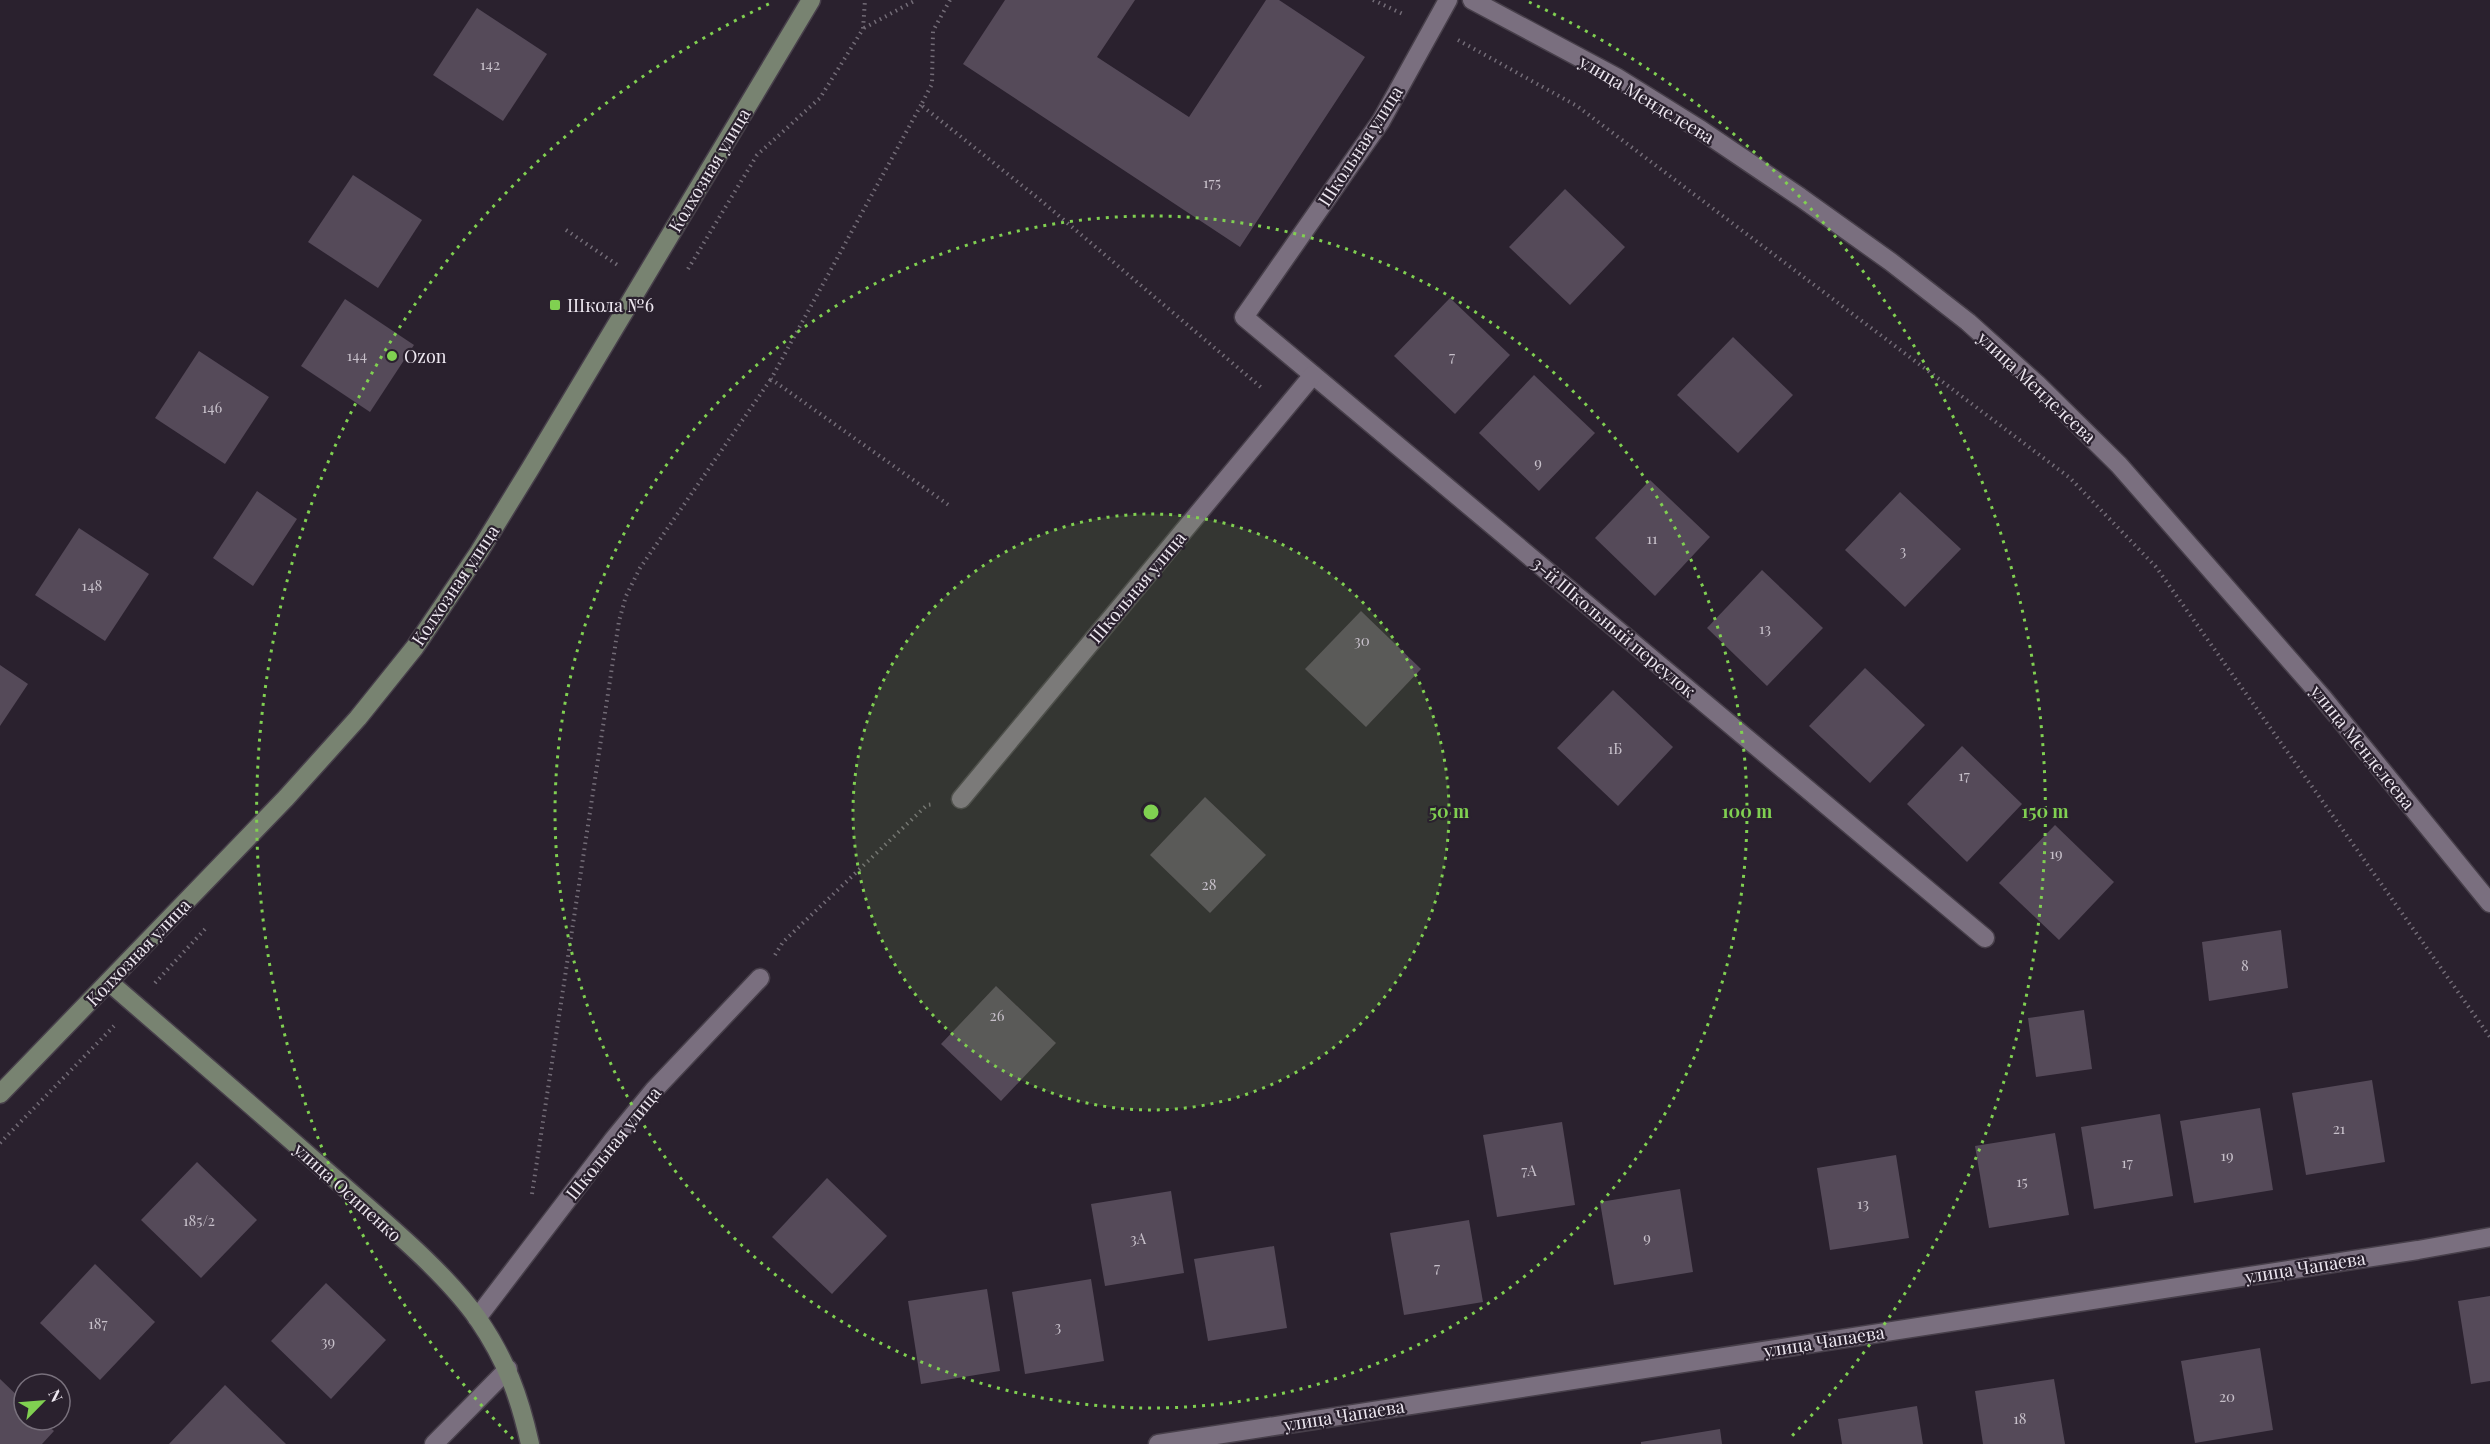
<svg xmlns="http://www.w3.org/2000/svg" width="2490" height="1444" viewBox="0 0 2490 1444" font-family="'Playfair Display',serif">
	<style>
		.building { fill: #554a59 }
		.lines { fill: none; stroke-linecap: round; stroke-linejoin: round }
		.street-casing { stroke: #473f4a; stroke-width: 21 }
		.secondary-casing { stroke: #473f4a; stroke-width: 21 }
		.path { stroke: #736c77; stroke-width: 4; stroke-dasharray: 1.5 4.5; stroke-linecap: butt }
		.street { stroke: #7a6f7f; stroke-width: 18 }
		.secondary { stroke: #788371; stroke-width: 18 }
		.ring { fill: none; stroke: #80d051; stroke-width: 3; stroke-dasharray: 3 6 }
		.poi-dot { fill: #80d051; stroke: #2a212e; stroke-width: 2 }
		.labels { text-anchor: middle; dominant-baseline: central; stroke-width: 4.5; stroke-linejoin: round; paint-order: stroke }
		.number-label { font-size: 15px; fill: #c7c0ca }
		.street-label { font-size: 18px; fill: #ede7f0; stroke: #2a212e }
		.poi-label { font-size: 18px; fill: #ede7f0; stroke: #2a212e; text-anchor: start }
		.centre { fill: #80d051; stroke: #2a212e; stroke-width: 3 }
		.ring-label { font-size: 18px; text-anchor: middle; font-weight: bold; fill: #80d051; stroke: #2a212e; stroke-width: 4.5; stroke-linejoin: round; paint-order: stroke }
	</style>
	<rect width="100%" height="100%" fill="#2a212e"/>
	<!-- building -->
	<g class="building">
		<path d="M 1005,0 L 1135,0 L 1097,57 L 1189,117 L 1266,0 L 1279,0 L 1365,57 L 1240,247 L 963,64 Z"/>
		<path d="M 477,8 L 547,54 L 503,121 L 433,75 Z"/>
		<path d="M 353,175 L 422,220 L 378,288 L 308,242 Z"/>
		<path d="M 1565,189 L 1625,247 L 1570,305 L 1509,247 Z"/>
		<path d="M 1450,298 L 1510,355 L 1455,414 L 1394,356 Z"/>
		<path d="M 345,299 L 414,345 L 370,412 L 301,366 Z"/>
		<path d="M 1733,337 L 1793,395 L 1738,453 L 1677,395 Z"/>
		<path d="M 199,351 L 269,397 L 225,464 L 155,418 Z"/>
		<path d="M 1534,375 L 1595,433 L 1539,491 L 1479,433 Z"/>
		<path d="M 1650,480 L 1710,537 L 1655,596 L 1595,538 Z"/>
		<path d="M 257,491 L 297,519 L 253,586 L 213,558 Z"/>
		<path d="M 1900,492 L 1961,549 L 1905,607 L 1845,550 Z"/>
		<path d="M 79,528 L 149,574 L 105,641 L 35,595 Z"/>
		<path d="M 1762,570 L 1823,628 L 1767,686 L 1707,628 Z"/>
		<path d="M 1361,611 L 1421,669 L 1366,727 L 1305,669 Z"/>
		<path d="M 0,665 L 28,684 L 0,726 Z"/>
		<path d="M 1865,668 L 1925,725 L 1870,783 L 1809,726 Z"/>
		<path d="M 1613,690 L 1673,747 L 1618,806 L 1557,748 Z"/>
		<path d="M 1962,746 L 2022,804 L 1967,862 L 1907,804 Z"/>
		<path d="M 1205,797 L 1266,855 L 1210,913 L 1150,855 Z"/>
		<path d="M 2055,825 L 2114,882 L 2059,940 L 1999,883 Z"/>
		<path d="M 2281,930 L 2288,988 L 2209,1001 L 2202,942 Z"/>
		<path d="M 996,986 L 1056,1043 L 1001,1101 L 941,1044 Z"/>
		<path d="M 2084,1010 L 2092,1069 L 2036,1077 L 2028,1018 Z"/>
		<path d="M 2372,1080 L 2385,1162 L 2306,1175 L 2292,1093 Z"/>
		<path d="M 2260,1108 L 2273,1190 L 2194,1203 L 2180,1121 Z"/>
		<path d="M 2160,1114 L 2173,1196 L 2094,1209 L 2081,1127 Z"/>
		<path d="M 1562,1122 L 1575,1205 L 1497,1217 L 1483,1135 Z"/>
		<path d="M 2055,1133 L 2069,1215 L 1989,1228 L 1975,1146 Z"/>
		<path d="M 1896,1155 L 1909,1238 L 1830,1250 L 1817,1168 Z"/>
		<path d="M 197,1162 L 257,1220 L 201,1278 L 141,1220 Z"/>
		<path d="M 827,1178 L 887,1236 L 832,1294 L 772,1237 Z"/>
		<path d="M 1680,1189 L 1693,1272 L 1614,1285 L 1600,1202 Z"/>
		<path d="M 1171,1191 L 1184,1273 L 1105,1286 L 1091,1204 Z"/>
		<path d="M 1469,1220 L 1483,1302 L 1404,1315 L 1390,1233 Z"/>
		<path d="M 1274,1246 L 1287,1328 L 1208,1341 L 1194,1259 Z"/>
		<path d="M 95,1264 L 155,1322 L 100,1380 L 40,1323 Z"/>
		<path d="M 1091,1279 L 1104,1361 L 1025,1374 L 1012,1292 Z"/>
		<path d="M 326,1283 L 386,1340 L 331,1399 L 271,1341 Z"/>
		<path d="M 987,1289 L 1000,1371 L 921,1384 L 908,1301 Z"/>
		<path d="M 2490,1296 L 2490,1381 L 2471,1384 L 2458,1301 Z"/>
		<path d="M 2260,1348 L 2273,1430 L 2195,1443 L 2181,1361 Z"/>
		<path d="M 0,1379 L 24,1402 L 24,1420 L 42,1420 L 54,1431 L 42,1444 L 0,1444 Z"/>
		<path d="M 2054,1379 L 2065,1444 L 1983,1444 L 1975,1391 Z"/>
		<path d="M 225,1385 L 286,1444 L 169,1444 Z"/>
		<path d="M 1917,1406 L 1923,1444 L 1842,1444 L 1838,1419 Z"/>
		<path d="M 1720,1429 L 1722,1444 L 1641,1444 L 1641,1442 Z"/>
	</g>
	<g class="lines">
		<!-- street casing -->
		<g class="street-casing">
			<g id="street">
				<path d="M 1448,0 L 1381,121 L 1244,317 L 1985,938"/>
				<path d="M 1472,0 L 1616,77 L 1701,130 L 1800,197 L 1891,262 L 1968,322 L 2037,384 L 2119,465 L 2323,698 L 2490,903"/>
				<path d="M 961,799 L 1313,375"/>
				<path d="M 477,1318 L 613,1140 L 654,1090 L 760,978"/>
				<path d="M 434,1444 L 508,1369"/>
				<path d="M 1158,1444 L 2418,1250 L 2490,1237"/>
			</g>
		</g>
		<!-- secondary casing -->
		<g class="secondary-casing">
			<g id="secondary">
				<path d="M 109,982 C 183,1046 258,1111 332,1176 C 378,1217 443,1269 478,1319 C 506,1360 519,1395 530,1444"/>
				<path d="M 0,1094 L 286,798 L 358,718 L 415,647 L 479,552 L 530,469 L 811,0"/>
			</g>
		</g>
		<!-- path -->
		<g class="path">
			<path d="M 950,0 L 933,31 L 932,84 L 921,105 L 1039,199 L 1263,389"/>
			<path d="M 1373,0 L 1405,15"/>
			<path d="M 864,28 L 916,0"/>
			<path d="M 1458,40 L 1577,106 L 2070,478 L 2156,567 L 2490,1037"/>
			<path d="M 921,105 L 771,379 L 950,506"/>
			<path d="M 566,230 L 619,266"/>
			<path d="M 688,269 L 757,155 L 820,98 L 863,29 L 865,0"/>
			<path d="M 775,955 L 783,942 L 927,805 L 933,804"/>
			<path d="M 155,983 L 207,927"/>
			<path d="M 0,1143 L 114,1026"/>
			<path d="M 532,1194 L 619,621 L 626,596 L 640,568 L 771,379"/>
		</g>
		<!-- street -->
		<use href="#street" class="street"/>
		<!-- secondary -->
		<use href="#secondary" class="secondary"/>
	</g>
	<!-- distance rings -->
	<circle cx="1151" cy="812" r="298" fill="#80d051" fill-opacity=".12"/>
	<g class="ring">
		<circle cx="1151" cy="812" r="298"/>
		<circle cx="1151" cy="812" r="596"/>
		<path d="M513 1439A894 894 0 0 1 773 2M1529 2A894 894 0 0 1 1789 1439"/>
	</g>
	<!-- markers -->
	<g class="poi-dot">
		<rect x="549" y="299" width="12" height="12" rx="3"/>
		<circle cx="392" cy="356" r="6"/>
	</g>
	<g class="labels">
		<!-- number labels -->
		<g class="number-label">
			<text x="490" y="64">142</text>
			<text x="1212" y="182">175</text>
			<text x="357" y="355">144</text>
			<text x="1452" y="356">7</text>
			<text x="212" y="407">146</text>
			<text x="1538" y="462">9</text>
			<text x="1652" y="538">11</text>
			<text x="1903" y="550">3</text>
			<text x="92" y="585">148</text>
			<text x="1765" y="628">13</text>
			<text x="1362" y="640">30</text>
			<text x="1615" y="748">1Б</text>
			<text x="1964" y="775">17</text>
			<text x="2056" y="853">19</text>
			<text x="1209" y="884">28</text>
			<text x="2245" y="965">8</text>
			<text x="997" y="1015">26</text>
			<text x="2339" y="1128">21</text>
			<text x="2227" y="1155">19</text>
			<text x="2127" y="1162">17</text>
			<text x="1529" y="1170">7А</text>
			<text x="2022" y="1181">15</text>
			<text x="1863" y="1203">13</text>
			<text x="199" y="1220">185/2</text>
			<text x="1647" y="1237">9</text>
			<text x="1138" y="1238">3А</text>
			<text x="1437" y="1267">7</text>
			<text x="98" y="1323">187</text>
			<text x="1058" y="1326">3</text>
			<text x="328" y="1341">39</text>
			<text x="2227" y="1396">20</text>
			<text x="2020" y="1418">18</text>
		</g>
		<!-- street labels -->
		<g class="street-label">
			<text transform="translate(1647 99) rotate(31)">улица Менделеева</text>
			<text transform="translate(1360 146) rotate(-57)">Школьная улица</text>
			<text transform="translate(709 170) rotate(-59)">Колхозная улица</text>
			<text transform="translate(2037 387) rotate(43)">улица Менделеева</text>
			<text transform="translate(455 585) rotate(-56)">Колхозная улица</text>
			<text transform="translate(1137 587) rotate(-50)">Школьная улица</text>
			<text transform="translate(1614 627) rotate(40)">3-й Школьный переулок</text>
			<text transform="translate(2363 747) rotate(51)">улица Менделеева</text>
			<text transform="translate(138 952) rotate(-46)">Колхозная улица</text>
			<text transform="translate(613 1143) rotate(-51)">Школьная улица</text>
			<text transform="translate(348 1192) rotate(42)">улица Осипенко</text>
			<text transform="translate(2305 1267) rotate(-9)">улица Чапаева</text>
			<text transform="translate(1824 1341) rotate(-9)">улица Чапаева</text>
			<text transform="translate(1344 1415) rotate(-9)">улица Чапаева</text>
		</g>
		<!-- poi labels -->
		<g class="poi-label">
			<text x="567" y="305">Школа №6</text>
			<text x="404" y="356">Ozon</text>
		</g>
	</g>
	<circle cx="1151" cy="812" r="9" class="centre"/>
	<g class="ring-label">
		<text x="1449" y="818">50 m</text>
		<text x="1747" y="818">100 m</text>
		<text x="2045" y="818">150 m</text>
	</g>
	<!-- north arrow -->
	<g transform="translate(42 1402) rotate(65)"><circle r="28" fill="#2a212e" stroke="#78707c" stroke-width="1.5"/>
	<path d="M0-4.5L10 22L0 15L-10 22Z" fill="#80d051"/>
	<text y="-9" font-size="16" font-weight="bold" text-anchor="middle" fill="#ede7f0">N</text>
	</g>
</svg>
